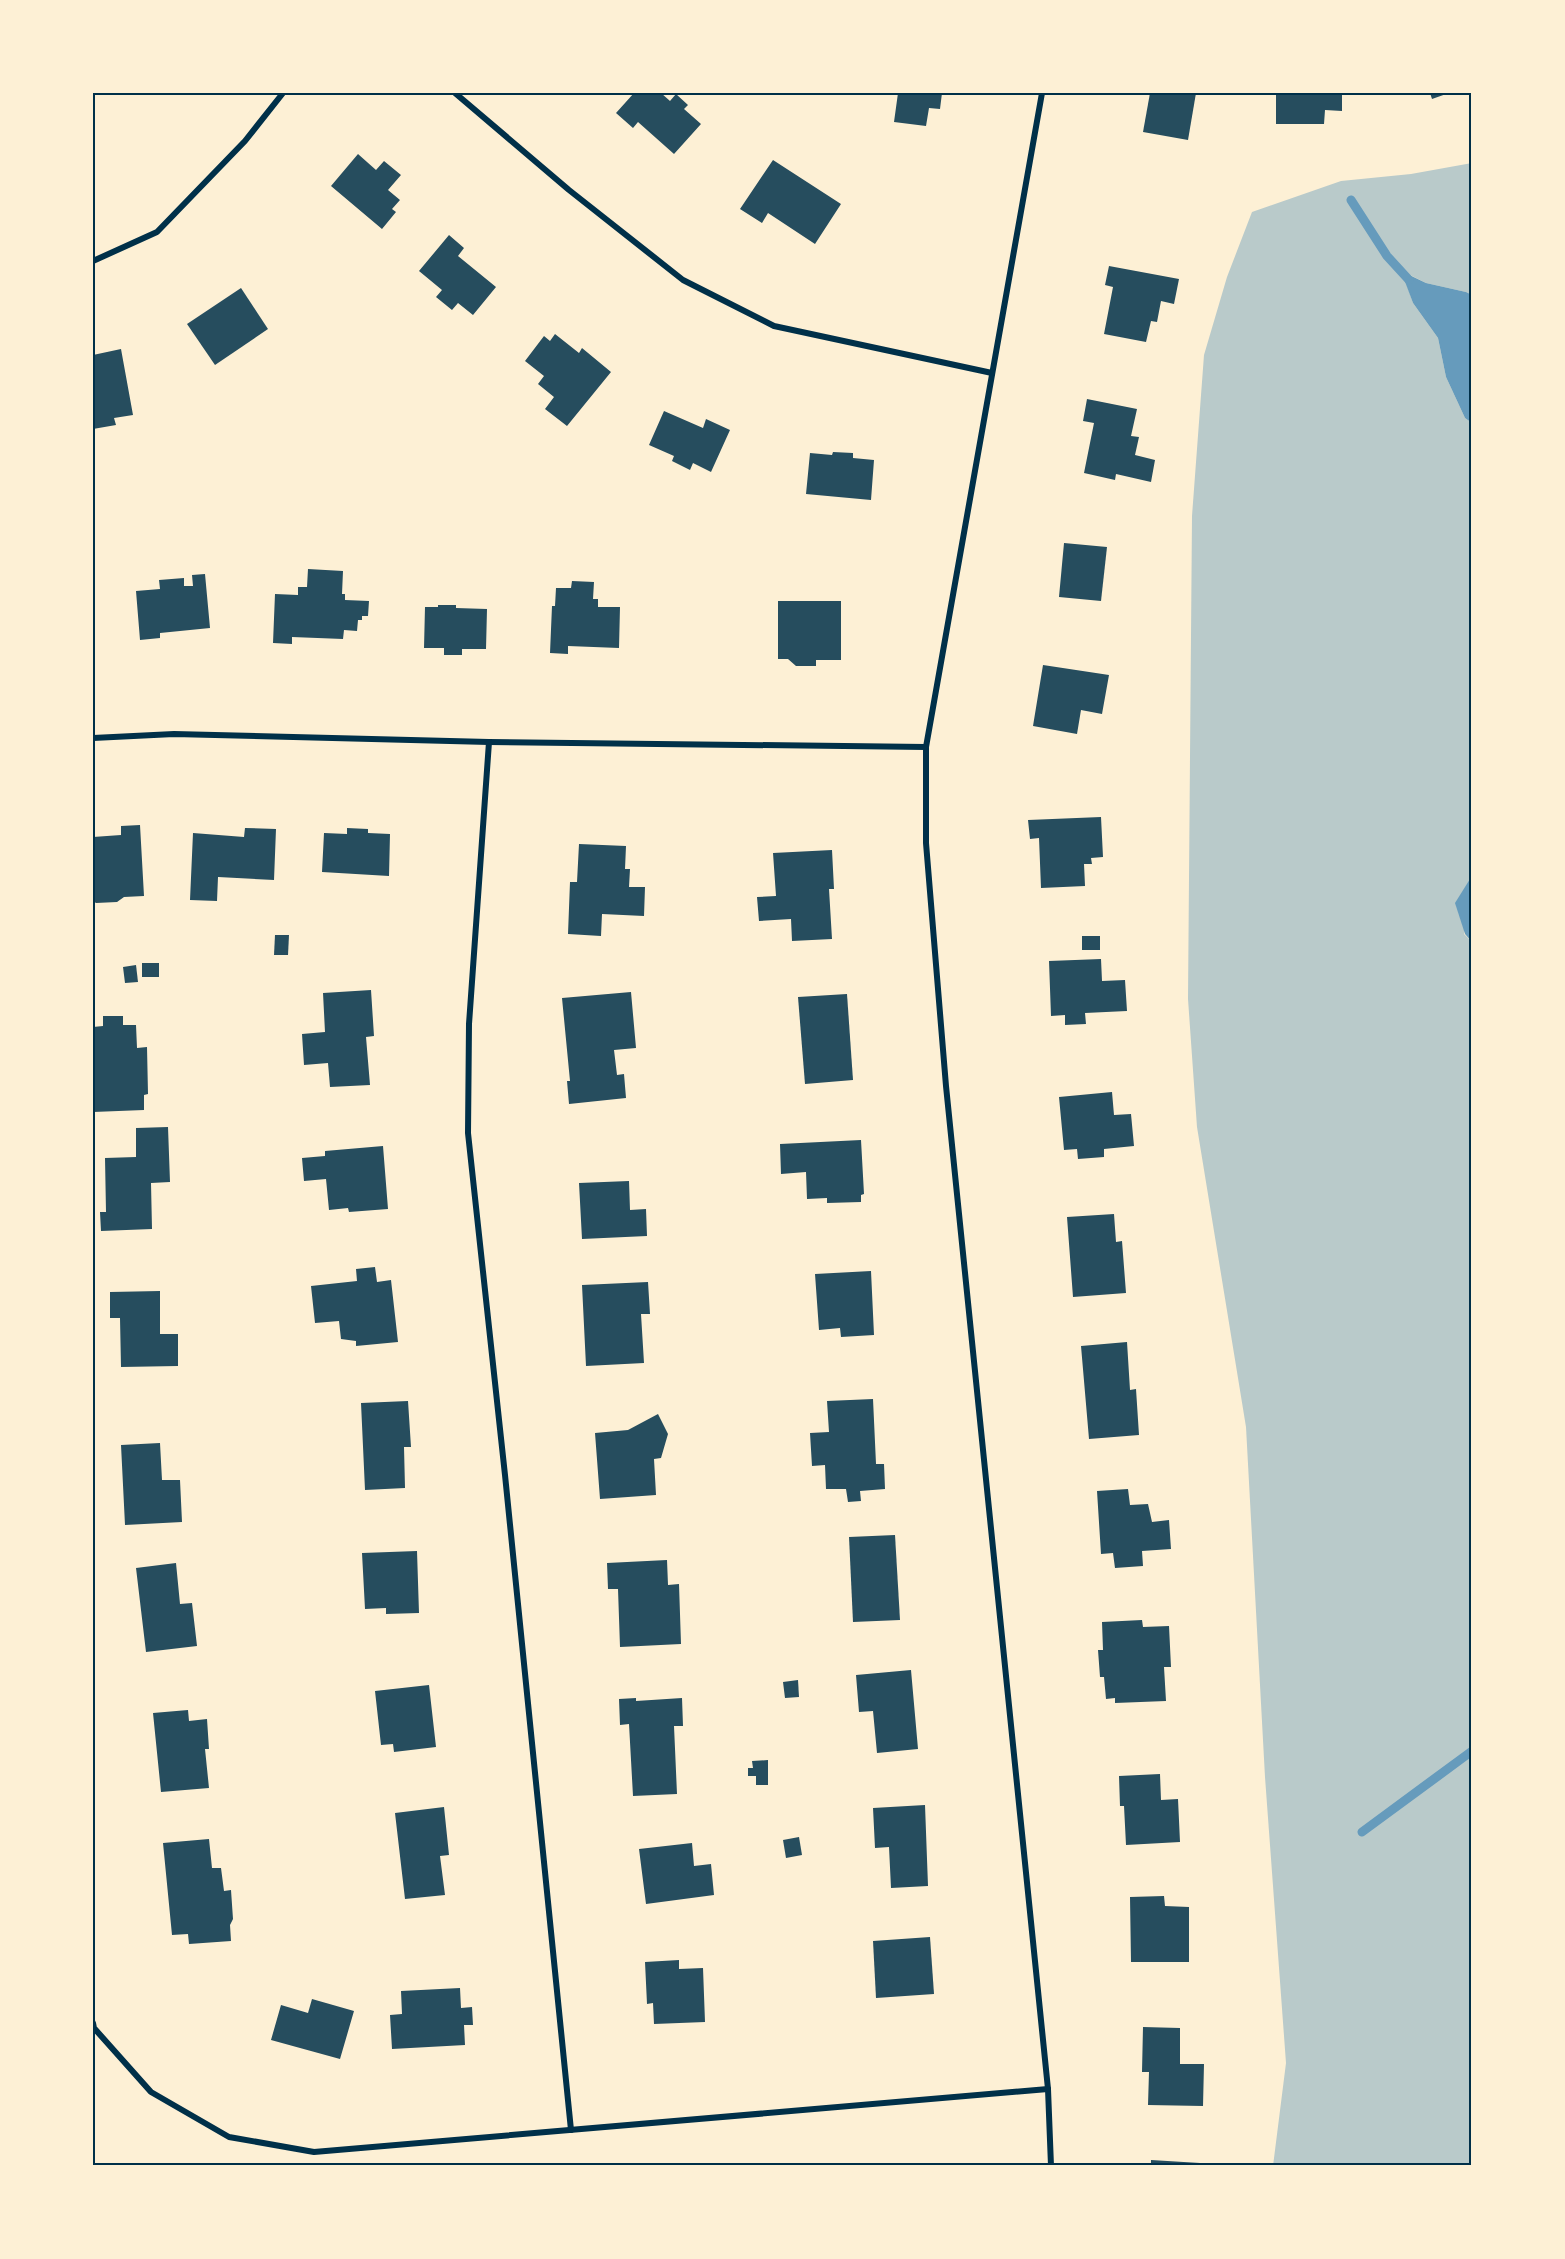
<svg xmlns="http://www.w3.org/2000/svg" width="1565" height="2259" viewBox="0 0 1565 2259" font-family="'Varela Round',sans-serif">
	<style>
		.green { fill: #b9caca }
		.water { fill: #669bbc }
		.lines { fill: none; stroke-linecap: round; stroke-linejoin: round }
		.stream { stroke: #669bbc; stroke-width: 9 }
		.building { fill: #264d5e }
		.minor { stroke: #003049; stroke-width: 6 }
		.neatline { fill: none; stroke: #003049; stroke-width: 2 }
	</style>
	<rect width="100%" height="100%" fill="#fdf0d5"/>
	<!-- green -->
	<path class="green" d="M 1472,163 L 1472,295 L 1466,292 L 1426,283 L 1402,271 L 1413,303 L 1438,338 L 1446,377 L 1465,418 L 1472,423 L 1472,880 L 1470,879 L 1464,934 L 1472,942 L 1472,2166 L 1273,2166 L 1286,2063 L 1265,1777 L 1246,1427 L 1197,1127 L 1188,999 L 1192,516 L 1204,355 L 1227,277 L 1252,212 L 1341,181 L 1411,174 Z"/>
	<!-- water -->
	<g class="water">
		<path d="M 1401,271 L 1426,283 L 1466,292 L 1472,295 L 1472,423 L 1465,418 L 1446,377 L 1438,338 L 1413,303 Z"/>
		<path d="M 1470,879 L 1472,880 L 1472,942 L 1465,934 L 1455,903 Z"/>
	</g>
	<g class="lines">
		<!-- stream -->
		<g class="stream">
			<path d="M 1351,200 L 1387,256 L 1409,280"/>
			<path d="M 1362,1832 L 1472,1751"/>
		</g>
	</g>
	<!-- building -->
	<g class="building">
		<path d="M 634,93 L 661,93 L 670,101 L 676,94 L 688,105 L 684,109 L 701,124 L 674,154 L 638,122 L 633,128 L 616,113 Z"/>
		<path d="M 898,93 L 942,93 L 940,109 L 929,108 L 926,126 L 894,122 Z"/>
		<path d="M 1150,93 L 1196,93 L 1188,140 L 1143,132 Z"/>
		<path d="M 1276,93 L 1342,93 L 1342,111 L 1325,110 L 1324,124 L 1276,124 Z"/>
		<path d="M 1412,93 L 1429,93 L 1429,95 L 1413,95 Z"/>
		<path d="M 1430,93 L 1449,93 L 1432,99 Z"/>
		<path d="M 358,154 L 376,170 L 384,161 L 401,175 L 388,190 L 400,200 L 392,209 L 396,212 L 382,229 L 331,186 Z"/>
		<path d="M 773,160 L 841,204 L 815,244 L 768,213 L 762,223 L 740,209 Z"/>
		<path d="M 449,235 L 464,248 L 458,256 L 496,287 L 473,315 L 458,303 L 452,310 L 436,297 L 442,290 L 419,271 Z"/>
		<path d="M 1109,266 L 1179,279 L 1174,304 L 1161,301 L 1157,322 L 1151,321 L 1146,342 L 1104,334 L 1113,287 L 1105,285 Z"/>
		<path d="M 241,288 L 268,329 L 215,365 L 187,324 Z"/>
		<path d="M 555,334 L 579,353 L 582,348 L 611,372 L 567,426 L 545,409 L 554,397 L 538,384 L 544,376 L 525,361 L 544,336 L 550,341 Z"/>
		<path d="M 121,349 L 133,415 L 114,418 L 116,425 L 93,429 L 93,355 Z"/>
		<path d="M 1087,399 L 1137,409 L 1131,436 L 1139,437 L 1135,455 L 1155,460 L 1151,482 L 1116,474 L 1115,480 L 1084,473 L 1094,423 L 1083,421 Z"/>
		<path d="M 664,411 L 703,428 L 706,419 L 730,430 L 711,472 L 693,463 L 690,470 L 672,461 L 674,456 L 649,445 Z"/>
		<path d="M 833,452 L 853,453 L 853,458 L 874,460 L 871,500 L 806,494 L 810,453 L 832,455 Z"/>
		<path d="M 1064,543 L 1107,547 L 1101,601 L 1059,597 Z"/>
		<path d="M 308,569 L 343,571 L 342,594 L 345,594 L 345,600 L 369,601 L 368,616 L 362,616 L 362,620 L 358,620 L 357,631 L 344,630 L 343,639 L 292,637 L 292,644 L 273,643 L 275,594 L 298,595 L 298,587 L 307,587 Z"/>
		<path d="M 205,574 L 210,628 L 160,633 L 160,638 L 140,640 L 136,591 L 160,589 L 159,580 L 184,578 L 184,586 L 193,586 L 192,575 Z"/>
		<path d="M 572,581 L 594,582 L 593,599 L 598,599 L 598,607 L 620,607 L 619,648 L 568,646 L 568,654 L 550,653 L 552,606 L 555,606 L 556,588 L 571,588 Z"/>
		<path d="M 778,601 L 841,601 L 841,660 L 816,660 L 816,666 L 796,666 L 788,659 L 778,659 Z"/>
		<path d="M 438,605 L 456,605 L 456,608 L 487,609 L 486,649 L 462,649 L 462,655 L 444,655 L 444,648 L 424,648 L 425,607 L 438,607 Z"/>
		<path d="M 1043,665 L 1109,675 L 1102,714 L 1081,710 L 1077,734 L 1033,726 Z"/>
		<path d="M 1101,817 L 1103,857 L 1091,858 L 1092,864 L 1084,864 L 1085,886 L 1041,888 L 1039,838 L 1030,839 L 1028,820 Z"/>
		<path d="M 140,825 L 144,896 L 124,897 L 117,902 L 96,903 L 93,901 L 93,837 L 121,835 L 121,826 Z"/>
		<path d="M 245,828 L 276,829 L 274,880 L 218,877 L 217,901 L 190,900 L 193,833 L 244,837 Z"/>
		<path d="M 347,828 L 368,829 L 368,833 L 390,834 L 389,876 L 322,872 L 324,833 L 347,834 Z"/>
		<path d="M 579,844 L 626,846 L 625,869 L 630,869 L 629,887 L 645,887 L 644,916 L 602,914 L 601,936 L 568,934 L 570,882 L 577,882 Z"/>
		<path d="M 832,850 L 834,889 L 829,889 L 832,939 L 792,941 L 791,919 L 759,921 L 757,897 L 776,896 L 773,853 Z"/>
		<path d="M 275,935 L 289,935 L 288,955 L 274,955 Z"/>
		<rect x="1082" y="936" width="18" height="14"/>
		<path d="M 1101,959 L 1102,981 L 1125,980 L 1127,1011 L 1085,1013 L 1086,1024 L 1065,1025 L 1065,1015 L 1051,1016 L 1049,961 Z"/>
		<rect x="142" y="963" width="17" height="14"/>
		<path d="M 136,965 L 138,982 L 125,983 L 123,967 Z"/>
		<path d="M 371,990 L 374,1036 L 366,1037 L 370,1085 L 330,1087 L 328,1063 L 304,1065 L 302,1034 L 325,1032 L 323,993 Z"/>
		<path d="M 631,992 L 636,1048 L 614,1050 L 617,1075 L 624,1074 L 626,1098 L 569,1104 L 567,1081 L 570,1081 L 562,998 Z"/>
		<path d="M 847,994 L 853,1080 L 805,1084 L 798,997 Z"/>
		<path d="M 103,1016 L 123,1016 L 123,1025 L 136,1025 L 137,1048 L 147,1047 L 148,1094 L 144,1095 L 144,1110 L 93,1112 L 93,1076 L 95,1076 L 93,1027 L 103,1026 Z"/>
		<path d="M 1112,1092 L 1114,1115 L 1131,1114 L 1134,1146 L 1104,1149 L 1104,1157 L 1078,1159 L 1077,1149 L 1064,1150 L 1059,1097 Z"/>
		<path d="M 168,1127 L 170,1182 L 151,1183 L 152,1229 L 101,1231 L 100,1212 L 106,1212 L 105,1158 L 136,1157 L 136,1128 Z"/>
		<path d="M 861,1140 L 864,1194 L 861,1195 L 861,1202 L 827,1203 L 827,1198 L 807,1199 L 806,1172 L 781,1174 L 780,1144 Z"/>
		<path d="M 383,1146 L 388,1209 L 349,1212 L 348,1208 L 329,1210 L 326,1179 L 304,1181 L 302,1158 L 325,1156 L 325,1151 Z"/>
		<path d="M 629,1181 L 630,1210 L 646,1209 L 647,1236 L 582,1239 L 579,1183 Z"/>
		<path d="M 1114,1214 L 1116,1242 L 1122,1241 L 1126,1293 L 1073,1297 L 1067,1217 Z"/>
		<path d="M 375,1267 L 377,1282 L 391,1280 L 398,1342 L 356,1346 L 356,1341 L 341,1339 L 339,1321 L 315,1323 L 311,1286 L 357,1281 L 356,1269 Z"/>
		<path d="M 871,1271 L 874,1335 L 841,1337 L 840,1328 L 819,1330 L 815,1274 Z"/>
		<path d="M 648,1282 L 650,1314 L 641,1314 L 644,1363 L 586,1366 L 582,1285 Z"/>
		<path d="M 160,1291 L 160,1334 L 178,1334 L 178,1366 L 121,1367 L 120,1318 L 110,1318 L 110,1292 Z"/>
		<path d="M 1127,1342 L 1130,1390 L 1136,1389 L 1139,1435 L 1089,1439 L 1081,1346 Z"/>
		<path d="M 873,1399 L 876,1464 L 884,1464 L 885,1489 L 860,1491 L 861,1501 L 848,1502 L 846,1489 L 826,1489 L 825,1465 L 812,1466 L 810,1433 L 829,1432 L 827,1401 Z"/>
		<path d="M 408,1401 L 411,1447 L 404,1447 L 405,1488 L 365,1490 L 361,1403 Z"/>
		<path d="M 658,1414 L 668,1434 L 661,1458 L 654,1459 L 656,1495 L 600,1499 L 595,1433 L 628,1430 Z"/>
		<path d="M 160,1443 L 162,1480 L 180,1480 L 182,1522 L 125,1525 L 121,1445 Z"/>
		<path d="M 1128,1489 L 1130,1505 L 1148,1504 L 1152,1522 L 1169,1520 L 1171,1549 L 1142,1551 L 1143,1566 L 1115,1568 L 1113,1553 L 1101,1554 L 1097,1491 Z"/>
		<path d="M 895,1535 L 900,1620 L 853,1622 L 849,1537 Z"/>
		<path d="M 417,1551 L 419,1613 L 386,1614 L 386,1608 L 365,1609 L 362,1553 Z"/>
		<path d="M 667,1560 L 668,1585 L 679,1584 L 681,1644 L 620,1647 L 618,1589 L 608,1589 L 607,1563 Z"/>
		<path d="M 176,1563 L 180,1604 L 192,1603 L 197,1646 L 146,1652 L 136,1568 Z"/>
		<path d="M 1142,1620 L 1143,1627 L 1169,1626 L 1171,1667 L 1164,1667 L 1166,1701 L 1115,1703 L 1115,1698 L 1106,1699 L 1104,1677 L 1100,1677 L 1098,1650 L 1103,1650 L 1102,1622 Z"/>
		<path d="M 911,1670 L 918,1749 L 877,1753 L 873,1711 L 859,1712 L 856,1675 Z"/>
		<path d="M 798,1680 L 799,1697 L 785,1698 L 783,1682 Z"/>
		<path d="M 429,1685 L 436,1747 L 394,1752 L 393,1744 L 381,1745 L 375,1691 Z"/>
		<path d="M 636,1698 L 636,1701 L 682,1698 L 683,1726 L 674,1726 L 677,1794 L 633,1796 L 629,1724 L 620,1725 L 619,1699 Z"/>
		<path d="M 188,1710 L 189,1721 L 207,1719 L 209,1749 L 205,1749 L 209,1788 L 161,1792 L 153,1713 Z"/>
		<path d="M 768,1760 L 768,1785 L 756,1785 L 756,1776 L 748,1776 L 748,1768 L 753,1768 L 752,1761 Z"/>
		<path d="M 1160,1774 L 1161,1800 L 1178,1799 L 1180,1842 L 1126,1845 L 1124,1806 L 1120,1806 L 1119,1776 Z"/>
		<path d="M 925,1805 L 928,1886 L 891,1888 L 889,1847 L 875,1848 L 873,1808 Z"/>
		<path d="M 444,1807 L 449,1855 L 440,1856 L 445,1895 L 405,1899 L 395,1813 Z"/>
		<path d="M 799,1837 L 802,1855 L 786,1858 L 783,1840 Z"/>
		<path d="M 209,1839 L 212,1868 L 221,1868 L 224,1891 L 231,1890 L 233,1919 L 230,1925 L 231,1941 L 189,1944 L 188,1934 L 172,1935 L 163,1843 Z"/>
		<path d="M 692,1843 L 694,1866 L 711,1864 L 714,1895 L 646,1904 L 639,1849 Z"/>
		<path d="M 1164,1896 L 1165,1906 L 1189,1907 L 1189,1962 L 1131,1962 L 1130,1897 Z"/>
		<path d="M 930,1937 L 934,1994 L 876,1998 L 873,1941 Z"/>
		<path d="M 679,1960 L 679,1969 L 703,1968 L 705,2022 L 654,2024 L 653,2003 L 647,2004 L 645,1962 Z"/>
		<path d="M 460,1988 L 461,2008 L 472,2007 L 473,2025 L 464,2025 L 465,2045 L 392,2049 L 390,2015 L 402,2014 L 401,1991 Z"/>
		<path d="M 312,1999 L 354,2011 L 340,2059 L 271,2040 L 281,2005 L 308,2013 Z"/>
		<path d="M 1143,2027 L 1180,2028 L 1180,2064 L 1204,2064 L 1203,2106 L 1148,2105 L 1149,2072 L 1142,2072 Z"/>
		<path d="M 1151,2160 L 1200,2163 L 1200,2166 L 1151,2166 Z"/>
	</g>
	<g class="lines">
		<!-- minor -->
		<g class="minor">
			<path d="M 455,93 L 569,190 L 683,280 L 774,326 L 992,373"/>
			<path d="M 1042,93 L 926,747 L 926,843 L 946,1086 L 1048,2089 L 1051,2166"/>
			<path d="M 93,261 L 157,232 L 245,141 L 283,93"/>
			<path d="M 93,738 L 174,734 L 489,742 L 926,747"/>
			<path d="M 489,742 L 469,1024 L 468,1133 L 505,1475 L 571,2130"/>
			<path d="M 93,2023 L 94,2028 L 151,2092 L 229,2137 L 314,2152 L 1048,2089"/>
		</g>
	</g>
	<!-- border -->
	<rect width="1565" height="2259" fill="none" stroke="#fdf0d5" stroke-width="189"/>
	<rect x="94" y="94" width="1376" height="2070" class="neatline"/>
</svg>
